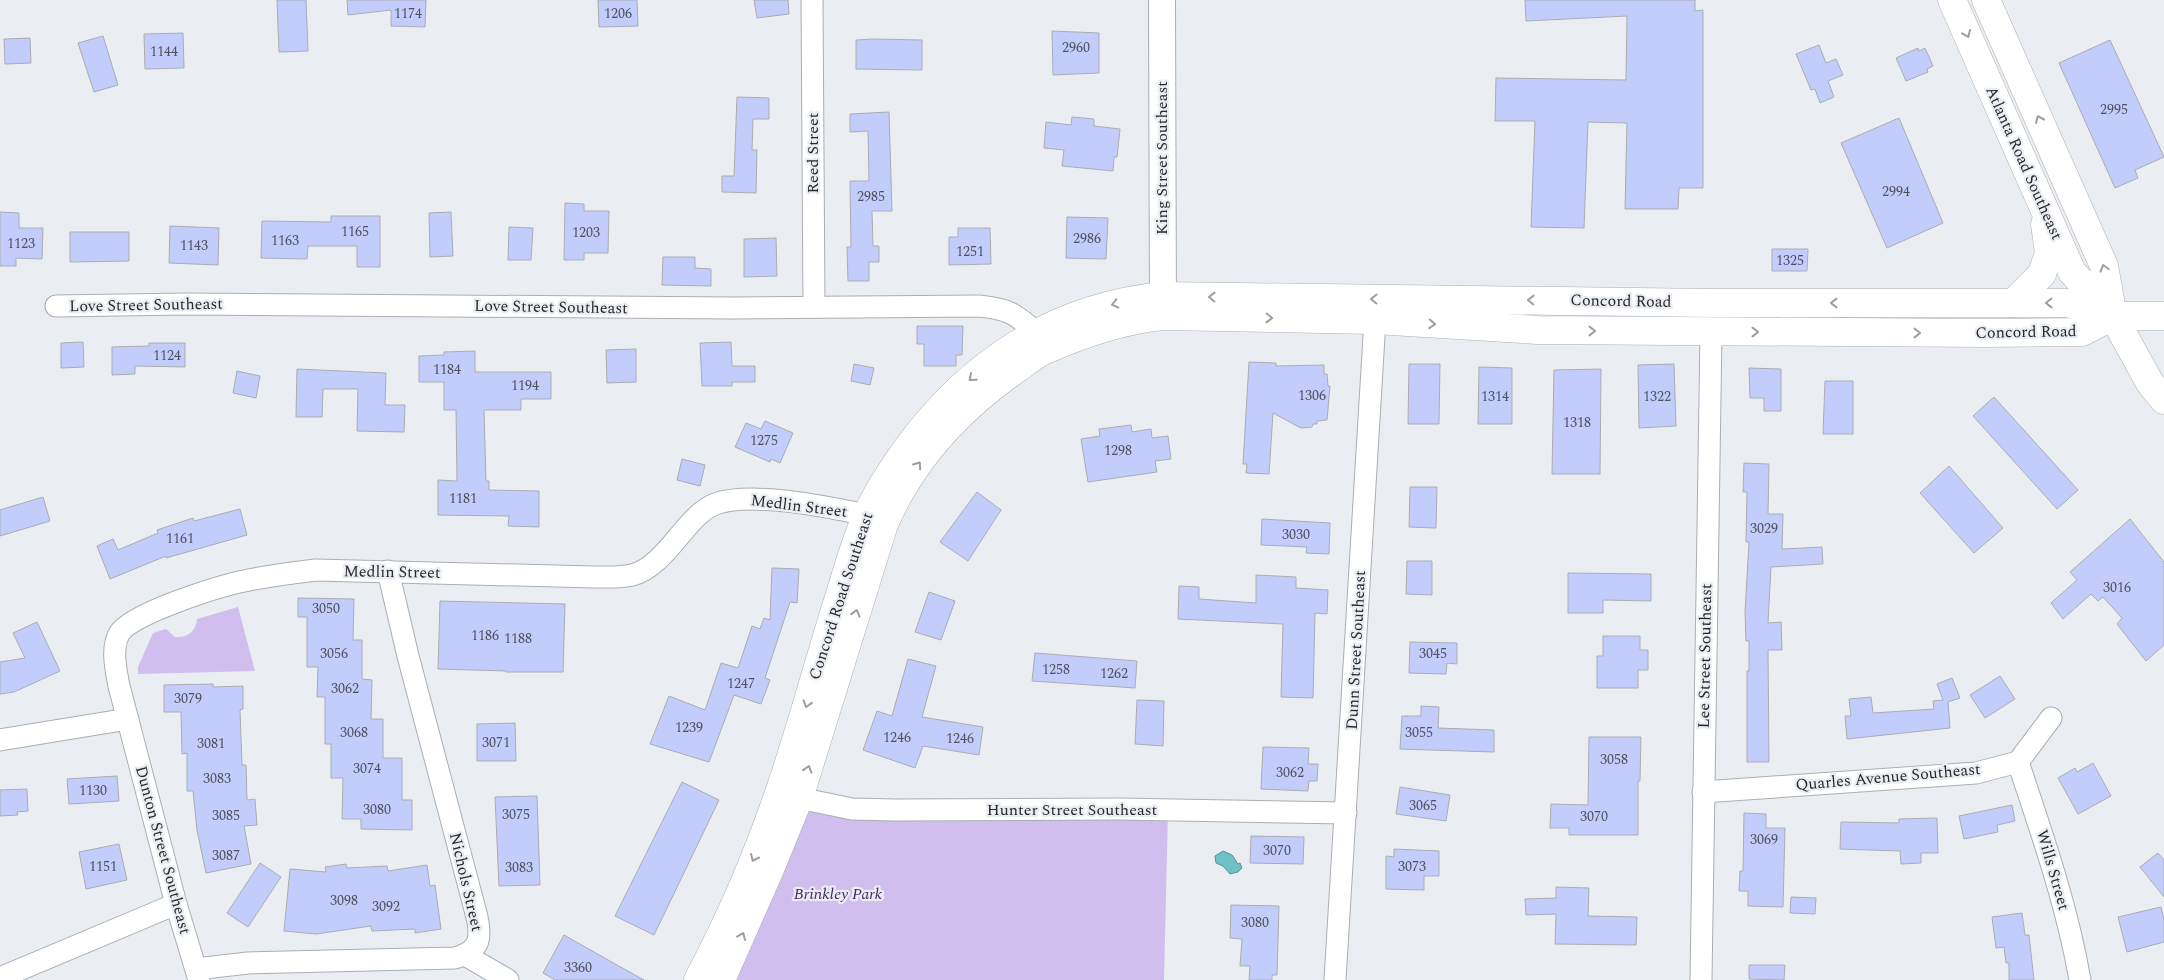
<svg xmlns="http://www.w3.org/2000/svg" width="2164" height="980" viewBox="0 0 2164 980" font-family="Spectral,serif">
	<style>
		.green { fill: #d0beee }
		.water { fill: #6dc2c5; stroke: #589496 }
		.building { fill: #c3cdfc; stroke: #abacb2 }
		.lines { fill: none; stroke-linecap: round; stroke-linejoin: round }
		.minor-casing { stroke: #aaaeb2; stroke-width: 23 }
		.tertiary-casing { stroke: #aaaeb2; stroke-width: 28 }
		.secondary-casing { stroke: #aaaeb2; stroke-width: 29 }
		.minor { stroke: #fff; stroke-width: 21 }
		.tertiary { stroke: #fff; stroke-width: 26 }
		.secondary { stroke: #fff; stroke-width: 28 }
		.oneway { stroke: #9e9e9f }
		.labels { text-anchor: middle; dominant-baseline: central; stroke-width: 4.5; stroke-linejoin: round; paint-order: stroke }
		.number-label { font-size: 14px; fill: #4e515e }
		.street-label { font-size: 16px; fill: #27282a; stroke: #eaeef3 }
		.park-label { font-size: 16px; font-style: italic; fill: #442568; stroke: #eaeef3 }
	</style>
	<rect width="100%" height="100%" fill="#eaeef3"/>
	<!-- green -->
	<g class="green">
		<path d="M 238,607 L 255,671 L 138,674 L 138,667 L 153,633 L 166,629 L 175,637 C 187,638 196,632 197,619 Z"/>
		<path d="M 789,796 L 828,806 L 1168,810 L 1164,980 L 700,980 Z"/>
	</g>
	<!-- water -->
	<path class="water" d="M 1223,851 L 1232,855 L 1238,864 L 1240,863 L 1242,868 L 1238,872 L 1230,874 L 1223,866 L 1216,863 L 1215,856 Z"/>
	<!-- building -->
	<g class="building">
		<path d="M 277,0 L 306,0 L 308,51 L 279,52 Z"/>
		<path d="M 347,0 L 426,0 L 425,27 L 391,26 L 391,10 L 348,15 Z"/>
		<path d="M 598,0 L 637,0 L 638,26 L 599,27 Z"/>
		<path d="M 754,0 L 788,0 L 789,14 L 757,18 Z"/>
		<path d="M 1525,0 L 1695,0 L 1695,11 L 1703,10 L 1703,188 L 1679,188 L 1678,209 L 1625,209 L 1627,123 L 1588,122 L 1584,228 L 1531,227 L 1535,121 L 1495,121 L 1496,78 L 1626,80 L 1627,16 L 1526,21 Z"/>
		<path d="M 1052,31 L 1099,33 L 1099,73 L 1053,75 Z"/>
		<path d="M 183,33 L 184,68 L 145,69 L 144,34 Z"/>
		<path d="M 103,36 L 118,85 L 94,92 L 78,43 Z"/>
		<path d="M 30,38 L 31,63 L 5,64 L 4,39 Z"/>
		<path d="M 873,39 L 922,40 L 922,70 L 856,69 L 856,40 Z"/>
		<path d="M 2110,40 L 2164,157 L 2135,170 L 2138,178 L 2115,188 L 2059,63 Z"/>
		<path d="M 1819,45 L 1826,63 L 1836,59 L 1843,75 L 1828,81 L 1834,97 L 1820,103 L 1815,89 L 1811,90 L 1796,54 Z"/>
		<path d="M 1918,48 L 1919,51 L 1925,48 L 1933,66 L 1927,69 L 1928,72 L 1906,81 L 1896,58 Z"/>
		<path d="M 737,97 L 769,98 L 769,119 L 753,119 L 752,150 L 757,150 L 756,193 L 722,192 L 722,176 L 734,176 Z"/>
		<path d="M 889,112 L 892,211 L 872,211 L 873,246 L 879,246 L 879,262 L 869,262 L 869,281 L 848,281 L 847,247 L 851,247 L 850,181 L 869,181 L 868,131 L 850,132 L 850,114 Z"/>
		<path d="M 1072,117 L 1094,119 L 1094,126 L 1120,129 L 1117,157 L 1114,157 L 1113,171 L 1062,166 L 1064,150 L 1044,148 L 1046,122 L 1071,125 Z"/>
		<path d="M 1899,118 L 1943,223 L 1887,248 L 1841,143 Z"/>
		<path d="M 565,203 L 584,204 L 584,211 L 609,211 L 608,253 L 584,253 L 584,260 L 564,260 Z"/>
		<path d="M 0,212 L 19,213 L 19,228 L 43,228 L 42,259 L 16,258 L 16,266 L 0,266 Z"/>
		<path d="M 451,212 L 453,256 L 430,257 L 429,213 Z"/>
		<path d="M 331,216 L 380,216 L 380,267 L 357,267 L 357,246 L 308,246 L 307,259 L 261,258 L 262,221 L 331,222 Z"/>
		<path d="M 1067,217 L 1108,218 L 1106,259 L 1066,258 Z"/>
		<path d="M 170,226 L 219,228 L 218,265 L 169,263 Z"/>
		<path d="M 509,227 L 533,228 L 531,260 L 508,260 Z"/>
		<path d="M 958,228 L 990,228 L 991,264 L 949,265 L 949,237 L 958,237 Z"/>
		<path d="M 70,232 L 129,232 L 129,261 L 70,262 Z"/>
		<path d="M 776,238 L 777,276 L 744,277 L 744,239 Z"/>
		<path d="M 1772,249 L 1808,249 L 1807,271 L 1772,271 Z"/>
		<path d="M 663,257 L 695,257 L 695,268 L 711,269 L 711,286 L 662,285 Z"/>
		<path d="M 917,326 L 963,326 L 962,355 L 956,355 L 956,366 L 924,366 L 924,344 L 917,344 Z"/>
		<path d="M 83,342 L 84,367 L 61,368 L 61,343 Z"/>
		<path d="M 731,342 L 732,366 L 755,366 L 755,382 L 732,382 L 732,386 L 702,386 L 700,343 Z"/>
		<path d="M 149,343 L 185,343 L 185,367 L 135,366 L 135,374 L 112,375 L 112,347 L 149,346 Z"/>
		<path d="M 636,349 L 636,382 L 607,383 L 606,350 Z"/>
		<path d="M 475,351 L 475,372 L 551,372 L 551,399 L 521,399 L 521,410 L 484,410 L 486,481 L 489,481 L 489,490 L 539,491 L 539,527 L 508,526 L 509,516 L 438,515 L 438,480 L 457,481 L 456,410 L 444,410 L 444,382 L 419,382 L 419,356 L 444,355 L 444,352 Z"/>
		<path d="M 1249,362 L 1276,363 L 1276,366 L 1324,365 L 1324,374 L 1327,374 L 1328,386 L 1330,386 L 1327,420 L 1317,421 L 1317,424 L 1313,424 L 1312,427 L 1301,428 L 1273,413 L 1269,474 L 1246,473 L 1247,464 L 1243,464 Z"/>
		<path d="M 854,364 L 874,368 L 870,385 L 851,381 Z"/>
		<path d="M 1409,364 L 1440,364 L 1439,424 L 1408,424 Z"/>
		<path d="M 1674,364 L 1676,426 L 1639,428 L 1638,365 Z"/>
		<path d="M 1479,367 L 1512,368 L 1512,424 L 1478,424 Z"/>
		<path d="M 1749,368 L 1781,369 L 1781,411 L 1764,411 L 1764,398 L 1750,398 Z"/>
		<path d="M 297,369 L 386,373 L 385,405 L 405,405 L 404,432 L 357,431 L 358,389 L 323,389 L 322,417 L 296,417 Z"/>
		<path d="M 1601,369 L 1600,474 L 1552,474 L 1554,370 Z"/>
		<path d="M 237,371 L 260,376 L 256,398 L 233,393 Z"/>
		<path d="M 1825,381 L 1853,381 L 1853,434 L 1823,434 Z"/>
		<path d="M 1994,397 L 2078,490 L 2057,509 L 1973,416 Z"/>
		<path d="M 765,421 L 793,433 L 780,463 L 771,459 L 770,462 L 735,447 L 746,423 L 761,429 Z"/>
		<path d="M 1131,425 L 1132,432 L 1151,429 L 1152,438 L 1168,436 L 1171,459 L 1155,461 L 1157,472 L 1088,482 L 1081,439 L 1100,436 L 1099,429 Z"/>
		<path d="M 682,459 L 705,465 L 700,486 L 677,480 Z"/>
		<path d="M 1744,463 L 1769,464 L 1768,514 L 1783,514 L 1782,549 L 1822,547 L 1823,564 L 1771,567 L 1768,623 L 1781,622 L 1782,650 L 1768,650 L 1769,762 L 1747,762 L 1747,671 L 1749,671 L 1749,641 L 1746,641 L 1745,612 L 1749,542 L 1746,542 L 1747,492 L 1743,492 Z"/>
		<path d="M 1949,466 L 2003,528 L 1974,553 L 1920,493 Z"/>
		<path d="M 1410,487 L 1437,487 L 1436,528 L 1409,527 Z"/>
		<path d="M 977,492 L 1001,510 L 968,561 L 940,542 Z"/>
		<path d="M 43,497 L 50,521 L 0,536 L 0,510 Z"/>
		<path d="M 240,509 L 247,535 L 166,558 L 166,556 L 110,579 L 97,546 L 113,539 L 118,550 L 158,533 L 157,530 L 193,518 L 194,521 Z"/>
		<path d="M 1262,519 L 1330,523 L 1329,554 L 1306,553 L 1307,547 L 1261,545 Z"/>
		<path d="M 2130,519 L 2164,562 L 2164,645 L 2146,661 L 2117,624 L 2122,618 L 2103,597 L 2098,601 L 2091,594 L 2063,619 L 2051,603 L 2077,580 L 2070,572 Z"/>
		<path d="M 1407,561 L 1432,561 L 1432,595 L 1406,594 Z"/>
		<path d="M 772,568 L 799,569 L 797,603 L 790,602 L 765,678 L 770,680 L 761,704 L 734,695 L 709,762 L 650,744 L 669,696 L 705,710 L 721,663 L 738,668 L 752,626 L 760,629 L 764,618 L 770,620 Z"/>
		<path d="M 1568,573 L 1651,574 L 1651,601 L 1603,600 L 1603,613 L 1568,613 Z"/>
		<path d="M 1256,575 L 1296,577 L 1296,588 L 1328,590 L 1327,614 L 1315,613 L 1313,698 L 1281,697 L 1283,624 L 1178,619 L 1179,586 L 1199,587 L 1199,599 L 1256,603 Z"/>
		<path d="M 929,592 L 955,601 L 941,640 L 915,632 Z"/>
		<path d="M 298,598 L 354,599 L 353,640 L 362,640 L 362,679 L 372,680 L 371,719 L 383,719 L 383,758 L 402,758 L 402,800 L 412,800 L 412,830 L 361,829 L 361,819 L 342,819 L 343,778 L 331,778 L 331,744 L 325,744 L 325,697 L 317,697 L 318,667 L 307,667 L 307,617 L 298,617 Z"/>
		<path d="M 440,601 L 565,604 L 563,672 L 506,672 L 506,671 L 438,669 Z"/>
		<path d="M 37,622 L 60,671 L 14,692 L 0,694 L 0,662 L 25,658 L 13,633 Z"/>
		<path d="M 1603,636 L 1640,636 L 1640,650 L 1648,650 L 1648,670 L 1638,670 L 1638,688 L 1597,688 L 1597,656 L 1603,656 Z"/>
		<path d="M 1410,642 L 1457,643 L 1457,664 L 1447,663 L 1446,674 L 1409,673 Z"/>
		<path d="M 1035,653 L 1137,661 L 1135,688 L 1032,681 Z"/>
		<path d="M 908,659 L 936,666 L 922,717 L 983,727 L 979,755 L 923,746 L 915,768 L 863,750 L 877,711 L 892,716 Z"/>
		<path d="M 2000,676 L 2015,699 L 1985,718 L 1970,695 Z"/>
		<path d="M 1952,678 L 1960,698 L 1948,702 L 1950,728 L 1847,739 L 1845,716 L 1851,716 L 1849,699 L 1871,697 L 1873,713 L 1934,709 L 1933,701 L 1943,700 L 1937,684 Z"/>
		<path d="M 213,684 L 213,687 L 243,686 L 243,709 L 240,710 L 242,765 L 246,765 L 247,800 L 255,799 L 257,825 L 244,826 L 251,864 L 206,873 L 197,830 L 193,791 L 187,791 L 187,753 L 182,754 L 181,712 L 164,712 L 164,685 Z"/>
		<path d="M 1137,700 L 1164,701 L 1163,746 L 1135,744 Z"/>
		<path d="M 1421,706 L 1439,707 L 1438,728 L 1494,730 L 1494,752 L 1400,749 L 1402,716 L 1421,716 Z"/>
		<path d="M 515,723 L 516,761 L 477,761 L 477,724 Z"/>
		<path d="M 1589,737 L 1641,737 L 1640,781 L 1638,781 L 1638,835 L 1569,835 L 1569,828 L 1550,828 L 1551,804 L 1588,805 Z"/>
		<path d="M 1263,747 L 1309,748 L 1308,764 L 1318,764 L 1317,781 L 1309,781 L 1308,791 L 1261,789 Z"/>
		<path d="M 2093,763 L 2111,796 L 2078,814 L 2058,778 L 2075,768 L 2077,772 Z"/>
		<path d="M 117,776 L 119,801 L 69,804 L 67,779 Z"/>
		<path d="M 682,782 L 719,800 L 654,935 L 615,916 Z"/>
		<path d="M 1400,787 L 1450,795 L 1446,821 L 1396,814 Z"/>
		<path d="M 27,789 L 28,811 L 17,812 L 18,815 L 0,816 L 0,790 Z"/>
		<path d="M 537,796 L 540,885 L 499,886 L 495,797 Z"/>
		<path d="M 2012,805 L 2015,821 L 1997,825 L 1998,832 L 1964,839 L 1959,816 Z"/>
		<path d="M 1744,813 L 1766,814 L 1766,828 L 1785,828 L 1783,907 L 1748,906 L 1748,891 L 1739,891 L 1740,871 L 1743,871 Z"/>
		<path d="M 1937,818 L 1938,853 L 1921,853 L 1921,863 L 1901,864 L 1900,851 L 1840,849 L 1841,822 L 1899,823 L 1899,819 Z"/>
		<path d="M 1251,836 L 1304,837 L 1303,864 L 1250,863 Z"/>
		<path d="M 119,844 L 127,880 L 86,889 L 79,852 Z"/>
		<path d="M 1394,849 L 1439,851 L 1439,876 L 1424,876 L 1424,890 L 1386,889 L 1386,856 L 1394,857 Z"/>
		<path d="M 2158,853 L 2164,860 L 2164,897 L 2140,867 Z"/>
		<path d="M 260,863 L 281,877 L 248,927 L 227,913 Z"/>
		<path d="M 346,864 L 347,868 L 387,866 L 388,871 L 427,865 L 430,886 L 435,885 L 441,929 L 415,933 L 415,929 L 372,931 L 371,926 L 316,934 L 284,931 L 290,869 L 326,872 L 325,867 Z"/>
		<path d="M 1556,887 L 1589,888 L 1588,916 L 1637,917 L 1636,945 L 1555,944 L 1556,914 L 1526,915 L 1525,899 L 1556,898 Z"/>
		<path d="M 1791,897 L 1816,898 L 1815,914 L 1790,913 Z"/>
		<path d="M 1231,905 L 1279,906 L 1277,975 L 1272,975 L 1272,980 L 1249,980 L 1250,966 L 1240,966 L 1242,939 L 1230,938 Z"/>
		<path d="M 2161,907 L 2164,920 L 2164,942 L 2127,952 L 2118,917 Z"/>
		<path d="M 2022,913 L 2025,935 L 2029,935 L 2034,980 L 2009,980 L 2009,963 L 2006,963 L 2004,947 L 1996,948 L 1992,917 Z"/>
		<path d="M 564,935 L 617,965 L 644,980 L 555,980 L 543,973 Z"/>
		<path d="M 1749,965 L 1785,965 L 1784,980 L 1749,979 Z"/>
	</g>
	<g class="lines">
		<!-- minor casing -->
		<g class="minor-casing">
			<g id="minor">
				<path d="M 812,0 L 814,306"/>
				<path d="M 56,306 L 185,304 L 732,308 L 979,306 C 1009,309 1014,313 1037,333"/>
				<path d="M 0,740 L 128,719"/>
				<path d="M 2018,762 C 2042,834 2067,905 2080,980"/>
				<path d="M 1703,792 L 1976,773 L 2018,762 L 2051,718"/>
				<path d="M 799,798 L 852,809 L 895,810 L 1119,809 L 1346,813"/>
				<path d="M 465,955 L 508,980"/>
				<path d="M 196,969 L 248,963 L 455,958 C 479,951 482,940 477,917 L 408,656 L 388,571"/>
				<path d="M 0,978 L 176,904"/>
				<path d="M 199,980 L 176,904 L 119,686 C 116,670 111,649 119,634 C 129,614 220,586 244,581 C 268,576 291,573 316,570 L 594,577 C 607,577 620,578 632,575 C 654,570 672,544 686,528 C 695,518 703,509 715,504 C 752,491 828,507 867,515"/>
				<path d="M 1335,980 L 1375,320"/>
				<path d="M 1701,980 L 1711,332"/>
			</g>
		</g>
		<!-- tertiary casing -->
		<g class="tertiary-casing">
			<path id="tertiary" d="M 1162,0 L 1163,316"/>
		</g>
		<!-- secondary casing -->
		<g class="secondary-casing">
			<g id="secondary">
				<path d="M 1952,0 L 2072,272 L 2113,316 L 2150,383 L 2164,400"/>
				<path d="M 1986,0 L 2104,266 L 2113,316"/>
				<path d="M 2013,303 L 2042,274 L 2049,253 L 2045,224"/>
				<path d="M 698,980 C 733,914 763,843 786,772 C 804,717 819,662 836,607 C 846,576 854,544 867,515 C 877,492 891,471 906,450 C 969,363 1054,307 1163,296 L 1712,303 L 2068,303 L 2113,316 L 2164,316"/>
				<path d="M 721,980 L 770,869 L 799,798 L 884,524 C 890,511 896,498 903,487 C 931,440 973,399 1018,368 C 1026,362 1035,355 1043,351 C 1081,334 1121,320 1163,316 L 1375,320 L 1538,330 L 1984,333 L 2082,332 L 2113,316"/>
			</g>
		</g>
		<!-- minor -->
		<use href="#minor" class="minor"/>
		<!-- tertiary -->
		<use href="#tertiary" class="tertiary"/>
		<!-- secondary -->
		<use href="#secondary" class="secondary"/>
	</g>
	<!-- one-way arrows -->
	<defs><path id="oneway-chevron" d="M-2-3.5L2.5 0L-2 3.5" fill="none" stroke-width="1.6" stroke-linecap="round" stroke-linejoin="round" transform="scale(1.25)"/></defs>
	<g class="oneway">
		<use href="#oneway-chevron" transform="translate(1967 34) rotate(67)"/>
		<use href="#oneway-chevron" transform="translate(2039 119) rotate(-114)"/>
		<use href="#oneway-chevron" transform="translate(2104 268) rotate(-106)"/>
		<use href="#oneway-chevron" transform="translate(1212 297) rotate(-179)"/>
		<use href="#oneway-chevron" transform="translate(1374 299) rotate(-179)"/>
		<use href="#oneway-chevron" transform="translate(1531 300) rotate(-179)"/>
		<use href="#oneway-chevron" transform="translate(1834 303) rotate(-180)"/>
		<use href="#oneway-chevron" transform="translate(2049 303) rotate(179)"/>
		<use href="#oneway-chevron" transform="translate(1115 304) rotate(166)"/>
		<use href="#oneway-chevron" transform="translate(1269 318) rotate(1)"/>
		<use href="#oneway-chevron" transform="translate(1432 324) rotate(4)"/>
		<use href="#oneway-chevron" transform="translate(1592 331)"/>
		<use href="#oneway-chevron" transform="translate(1755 332)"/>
		<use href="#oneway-chevron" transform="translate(1917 333)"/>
		<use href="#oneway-chevron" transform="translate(972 378) rotate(139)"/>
		<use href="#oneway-chevron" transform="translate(918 465) rotate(-55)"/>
		<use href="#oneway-chevron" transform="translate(856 613) rotate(-73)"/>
		<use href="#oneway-chevron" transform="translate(807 704) rotate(107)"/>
		<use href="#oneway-chevron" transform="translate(808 769) rotate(-73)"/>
		<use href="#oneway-chevron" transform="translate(754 858) rotate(114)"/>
		<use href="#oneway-chevron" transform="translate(742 936) rotate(-67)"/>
	</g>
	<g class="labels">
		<!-- number labels -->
		<g class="number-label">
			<text x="408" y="13">1174</text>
			<text x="618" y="13">1206</text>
			<text x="1076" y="47">2960</text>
			<text x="164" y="51">1144</text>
			<text x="2114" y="109">2995</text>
			<text x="1896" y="191">2994</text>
			<text x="871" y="196">2985</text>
			<text x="355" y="231">1165</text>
			<text x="586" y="232">1203</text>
			<text x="1087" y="238">2986</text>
			<text x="285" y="240">1163</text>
			<text x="21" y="243">1123</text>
			<text x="194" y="245">1143</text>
			<text x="970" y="251">1251</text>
			<text x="1790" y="260">1325</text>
			<text x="167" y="355">1124</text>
			<text x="447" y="369">1184</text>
			<text x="525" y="385">1194</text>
			<text x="1312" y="395">1306</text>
			<text x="1495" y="396">1314</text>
			<text x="1657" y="396">1322</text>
			<text x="1577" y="422">1318</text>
			<text x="764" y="440">1275</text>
			<text x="1118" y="450">1298</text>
			<text x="463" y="498">1181</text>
			<text x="1764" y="528">3029</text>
			<text x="1296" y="534">3030</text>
			<text x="180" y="538">1161</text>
			<text x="2117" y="587">3016</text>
			<text x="326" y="608">3050</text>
			<text x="485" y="635">1186</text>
			<text x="518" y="638">1188</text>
			<text x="334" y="653">3056</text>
			<text x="1433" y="653">3045</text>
			<text x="1056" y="669">1258</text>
			<text x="1114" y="673">1262</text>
			<text x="741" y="683">1247</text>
			<text x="345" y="688">3062</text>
			<text x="188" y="698">3079</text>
			<text x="689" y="727">1239</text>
			<text x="354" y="732">3068</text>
			<text x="1419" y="732">3055</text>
			<text x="897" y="737">1246</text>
			<text x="960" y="738">1246</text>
			<text x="496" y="742">3071</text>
			<text x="211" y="743">3081</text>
			<text x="1614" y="759">3058</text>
			<text x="367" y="768">3074</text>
			<text x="1290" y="772">3062</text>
			<text x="217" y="778">3083</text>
			<text x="93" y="790">1130</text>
			<text x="1423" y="805">3065</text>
			<text x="377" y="809">3080</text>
			<text x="516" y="814">3075</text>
			<text x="226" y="815">3085</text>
			<text x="1594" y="816">3070</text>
			<text x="1764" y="839">3069</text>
			<text x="1277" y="850">3070</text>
			<text x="226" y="855">3087</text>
			<text x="103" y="866">1151</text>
			<text x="1412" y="866">3073</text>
			<text x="519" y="867">3083</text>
			<text x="344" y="900">3098</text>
			<text x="386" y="906">3092</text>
			<text x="1255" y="922">3080</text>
			<text x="578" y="967">3360</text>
		</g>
		<!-- street labels -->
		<g class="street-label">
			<text transform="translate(813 153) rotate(-90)">Reed Street</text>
			<text transform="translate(1162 158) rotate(-90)">King Street Southeast</text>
			<text transform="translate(2024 163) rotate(66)">Atlanta Road Southeast</text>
			<text transform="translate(1621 301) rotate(1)">Concord Road</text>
			<text transform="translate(146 305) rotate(-1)">Love Street Southeast</text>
			<text transform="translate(551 307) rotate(1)">Love Street Southeast</text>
			<text transform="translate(2026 332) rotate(-1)">Concord Road</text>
			<text transform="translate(799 506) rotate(7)">Medlin Street</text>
			<text transform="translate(392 572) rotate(1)">Medlin Street</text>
			<text transform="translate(841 596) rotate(-72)">Concord Road Southeast</text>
			<text transform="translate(1356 650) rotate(-87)">Dunn Street Southeast</text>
			<text transform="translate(1705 656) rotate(-89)">Lee Street Southeast</text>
			<text transform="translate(1888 777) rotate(-5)">Quarles Avenue Southeast</text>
			<text x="1072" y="810">Hunter Street Southeast</text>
			<text transform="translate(163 850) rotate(75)">Dunton Street Southeast</text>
			<text transform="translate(2053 870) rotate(74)">Wills Street</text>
			<text transform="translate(466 882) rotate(77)">Nichols Street</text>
		</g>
		<!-- park labels -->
		<g class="park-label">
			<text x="838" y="894">Brinkley Park</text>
		</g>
	</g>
</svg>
